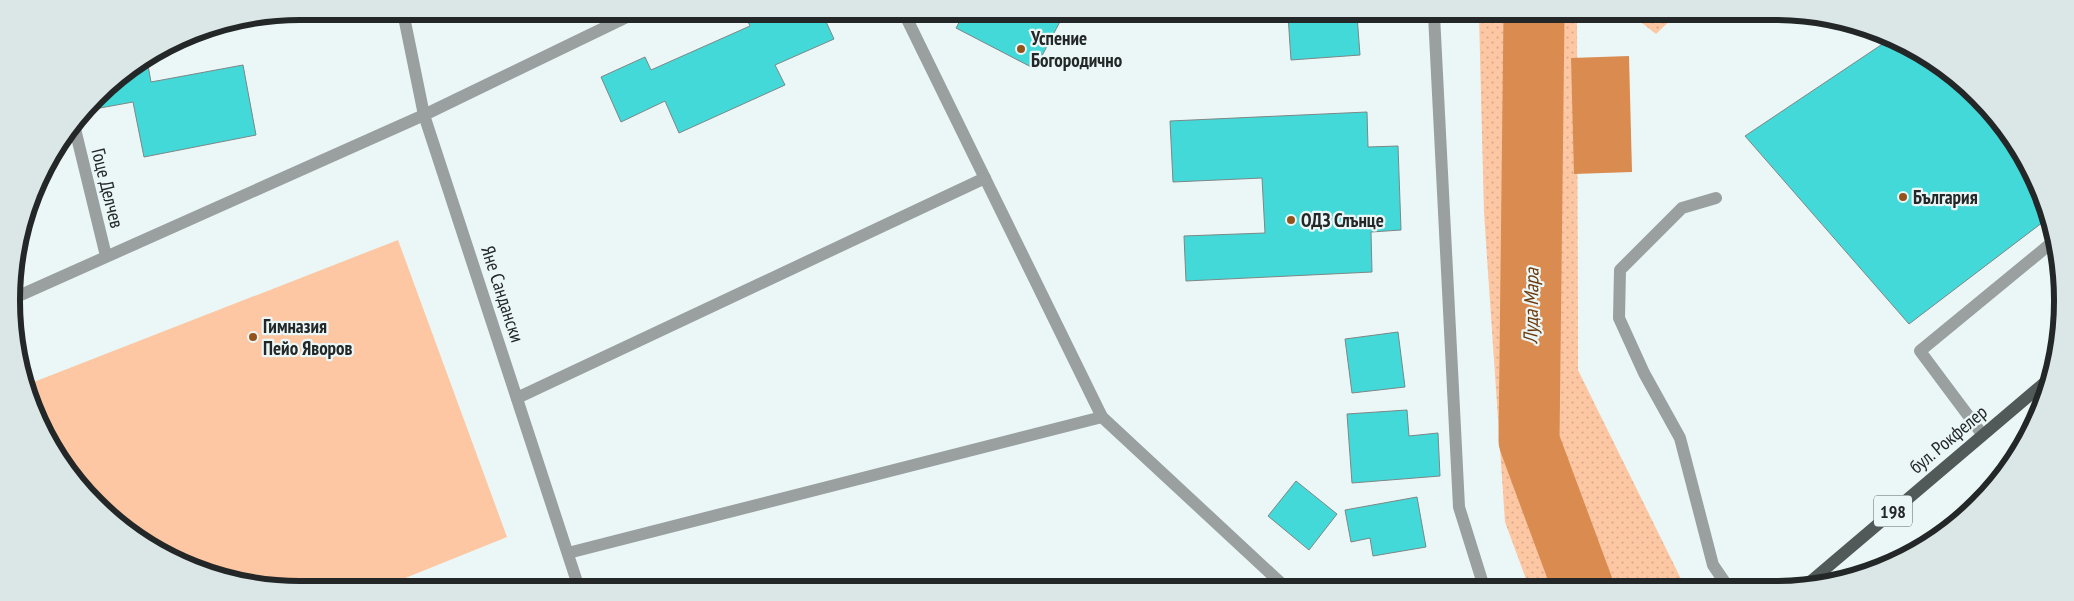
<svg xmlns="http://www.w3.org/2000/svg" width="2074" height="601" viewBox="0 0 2074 601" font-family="'PT Sans Narrow',sans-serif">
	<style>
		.green { fill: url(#green-dots) }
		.pitch { fill: #fcc7a2 }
		.water { fill: #da8b4f }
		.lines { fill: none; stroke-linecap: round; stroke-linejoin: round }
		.river { stroke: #da8b4f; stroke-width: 61 }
		.building { fill: #43d9d8; stroke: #7c8786 }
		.minor { stroke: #9a9f9f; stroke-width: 12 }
		.major { stroke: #515a59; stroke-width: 12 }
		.poi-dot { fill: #93531d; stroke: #ebf7f7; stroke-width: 2 }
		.labels { text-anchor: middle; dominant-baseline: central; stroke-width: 4.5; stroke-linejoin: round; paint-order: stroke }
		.shield { fill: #ebf7f7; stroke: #5f6565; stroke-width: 1 }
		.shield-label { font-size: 18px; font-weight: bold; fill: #232727 }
		.poi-label { font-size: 19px; font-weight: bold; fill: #232727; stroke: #ebf7f7; text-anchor: start }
		.street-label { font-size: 19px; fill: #232727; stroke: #ebf7f7 }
		.water-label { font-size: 20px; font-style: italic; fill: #6d390b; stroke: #ebf7f7 }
		.rim { fill: none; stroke: #232727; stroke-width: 6 }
	</style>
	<defs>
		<pattern id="green-dots" width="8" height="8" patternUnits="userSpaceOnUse" patternTransform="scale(1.25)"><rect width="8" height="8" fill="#fcc7a2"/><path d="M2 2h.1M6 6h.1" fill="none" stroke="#d8ab8c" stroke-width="1.8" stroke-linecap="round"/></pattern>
	</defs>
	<rect width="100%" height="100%" fill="#ebf7f7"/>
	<!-- green -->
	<g class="green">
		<path d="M 1479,16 L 1577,16 L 1578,370 L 1685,587 L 1529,587 L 1505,522 L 1484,213 Z"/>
		<path d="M 1633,16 L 1675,16 L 1656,34 Z"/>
	</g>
	<!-- pitch -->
	<path class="pitch" d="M 398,240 L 507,537 L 388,585 L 244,584 L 140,541 L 71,476 L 26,385 Z"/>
	<!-- water -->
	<path class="water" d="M 1629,56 L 1632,172 L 1574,174 L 1571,58 Z"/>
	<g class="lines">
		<!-- river -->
		<path class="river" d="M 1534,16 L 1529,441 L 1583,587"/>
	</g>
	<!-- building -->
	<g class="building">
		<path d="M 744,13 L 822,13 L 834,39 L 775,65 L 785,85 L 679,133 L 665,101 L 621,122 L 601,77 L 645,57 L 651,70 L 750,26 Z"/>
		<path d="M 964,14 L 1064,14 L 1035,69 L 956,28 Z"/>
		<path d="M 1288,15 L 1357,15 L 1360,55 L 1291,60 Z"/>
		<path d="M 1887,41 L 1934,60 L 2014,140 L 2047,219 L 1909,324 L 1745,136 Z"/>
		<path d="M 147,60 L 151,82 L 243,65 L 256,135 L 144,157 L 133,102 L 89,110 L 110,83 Z"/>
		<path d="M 1367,112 L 1368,147 L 1398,146 L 1401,230 L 1371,232 L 1372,272 L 1186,281 L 1184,236 L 1265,233 L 1262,178 L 1173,182 L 1170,121 Z"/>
		<path d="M 1398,332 L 1405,387 L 1352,393 L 1345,339 Z"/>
		<path d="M 1407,410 L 1409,436 L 1438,433 L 1440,476 L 1352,483 L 1347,414 Z"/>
		<path d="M 1296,481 L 1337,514 L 1309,550 L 1268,516 Z"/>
		<path d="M 1417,497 L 1426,547 L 1373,556 L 1370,538 L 1351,542 L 1345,510 Z"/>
	</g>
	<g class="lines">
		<!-- minor -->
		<g class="minor">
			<path d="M 403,12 L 424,115 L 578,585"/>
			<path d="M 904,13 L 1102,417 L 1284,586"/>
			<path d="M 1434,15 L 1459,507 L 1484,587"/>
			<path d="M 75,129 L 106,256"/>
			<path d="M 1716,198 L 1682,208 L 1620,270 L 1619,318 L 1644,373 L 1680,438 L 1713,565 L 1728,587"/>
			<path d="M 14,298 L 424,115 L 637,12"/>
			<path d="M 517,398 L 985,178"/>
			<path d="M 1982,434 L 1920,351 L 2055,240"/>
			<path d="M 568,553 L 1102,417"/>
		</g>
		<!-- major -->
		<path class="major" d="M 1804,587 L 2049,379"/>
	</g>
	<!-- markers -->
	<g class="poi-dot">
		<circle cx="1021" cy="49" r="5"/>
		<circle cx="1903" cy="197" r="5"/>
		<circle cx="1291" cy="220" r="5"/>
		<circle cx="253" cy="337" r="5"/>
	</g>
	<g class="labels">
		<!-- shield labels -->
		<rect class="shield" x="1874" y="495.5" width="38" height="31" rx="4"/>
		<g class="shield-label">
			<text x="1893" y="511">198</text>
		</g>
		<!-- poi labels -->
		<g class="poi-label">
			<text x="1031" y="38">Успение<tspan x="1031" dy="22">Богородично</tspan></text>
			<text x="1913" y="197">България</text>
			<text x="1301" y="220">ОДЗ Слънце</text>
			<text x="263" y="326">Гимназия<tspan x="263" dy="22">Пейо Яворов</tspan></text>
		</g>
		<!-- street labels -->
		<g class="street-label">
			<text transform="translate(108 188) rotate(76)">Гоце Делчев</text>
			<text transform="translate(503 294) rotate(72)">Яне Сандански</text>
			<text transform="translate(1948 439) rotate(-40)">бул. Рокфелер</text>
		</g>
		<!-- water labels -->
		<g class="water-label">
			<text transform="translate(1531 306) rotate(-89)">Луда Мара</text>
		</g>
	</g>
	<!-- crop -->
	<path d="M0 0H2074V601H0ZM300 20H1774A280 280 0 0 1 2054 300V301A280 280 0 0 1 1774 581H300A280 280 0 0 1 20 301V300A280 280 0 0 1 300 20Z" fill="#dbe6e6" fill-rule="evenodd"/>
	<path class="rim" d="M300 20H1774A280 280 0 0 1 2054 300V301A280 280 0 0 1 1774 581H300A280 280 0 0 1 20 301V300A280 280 0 0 1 300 20Z"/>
</svg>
